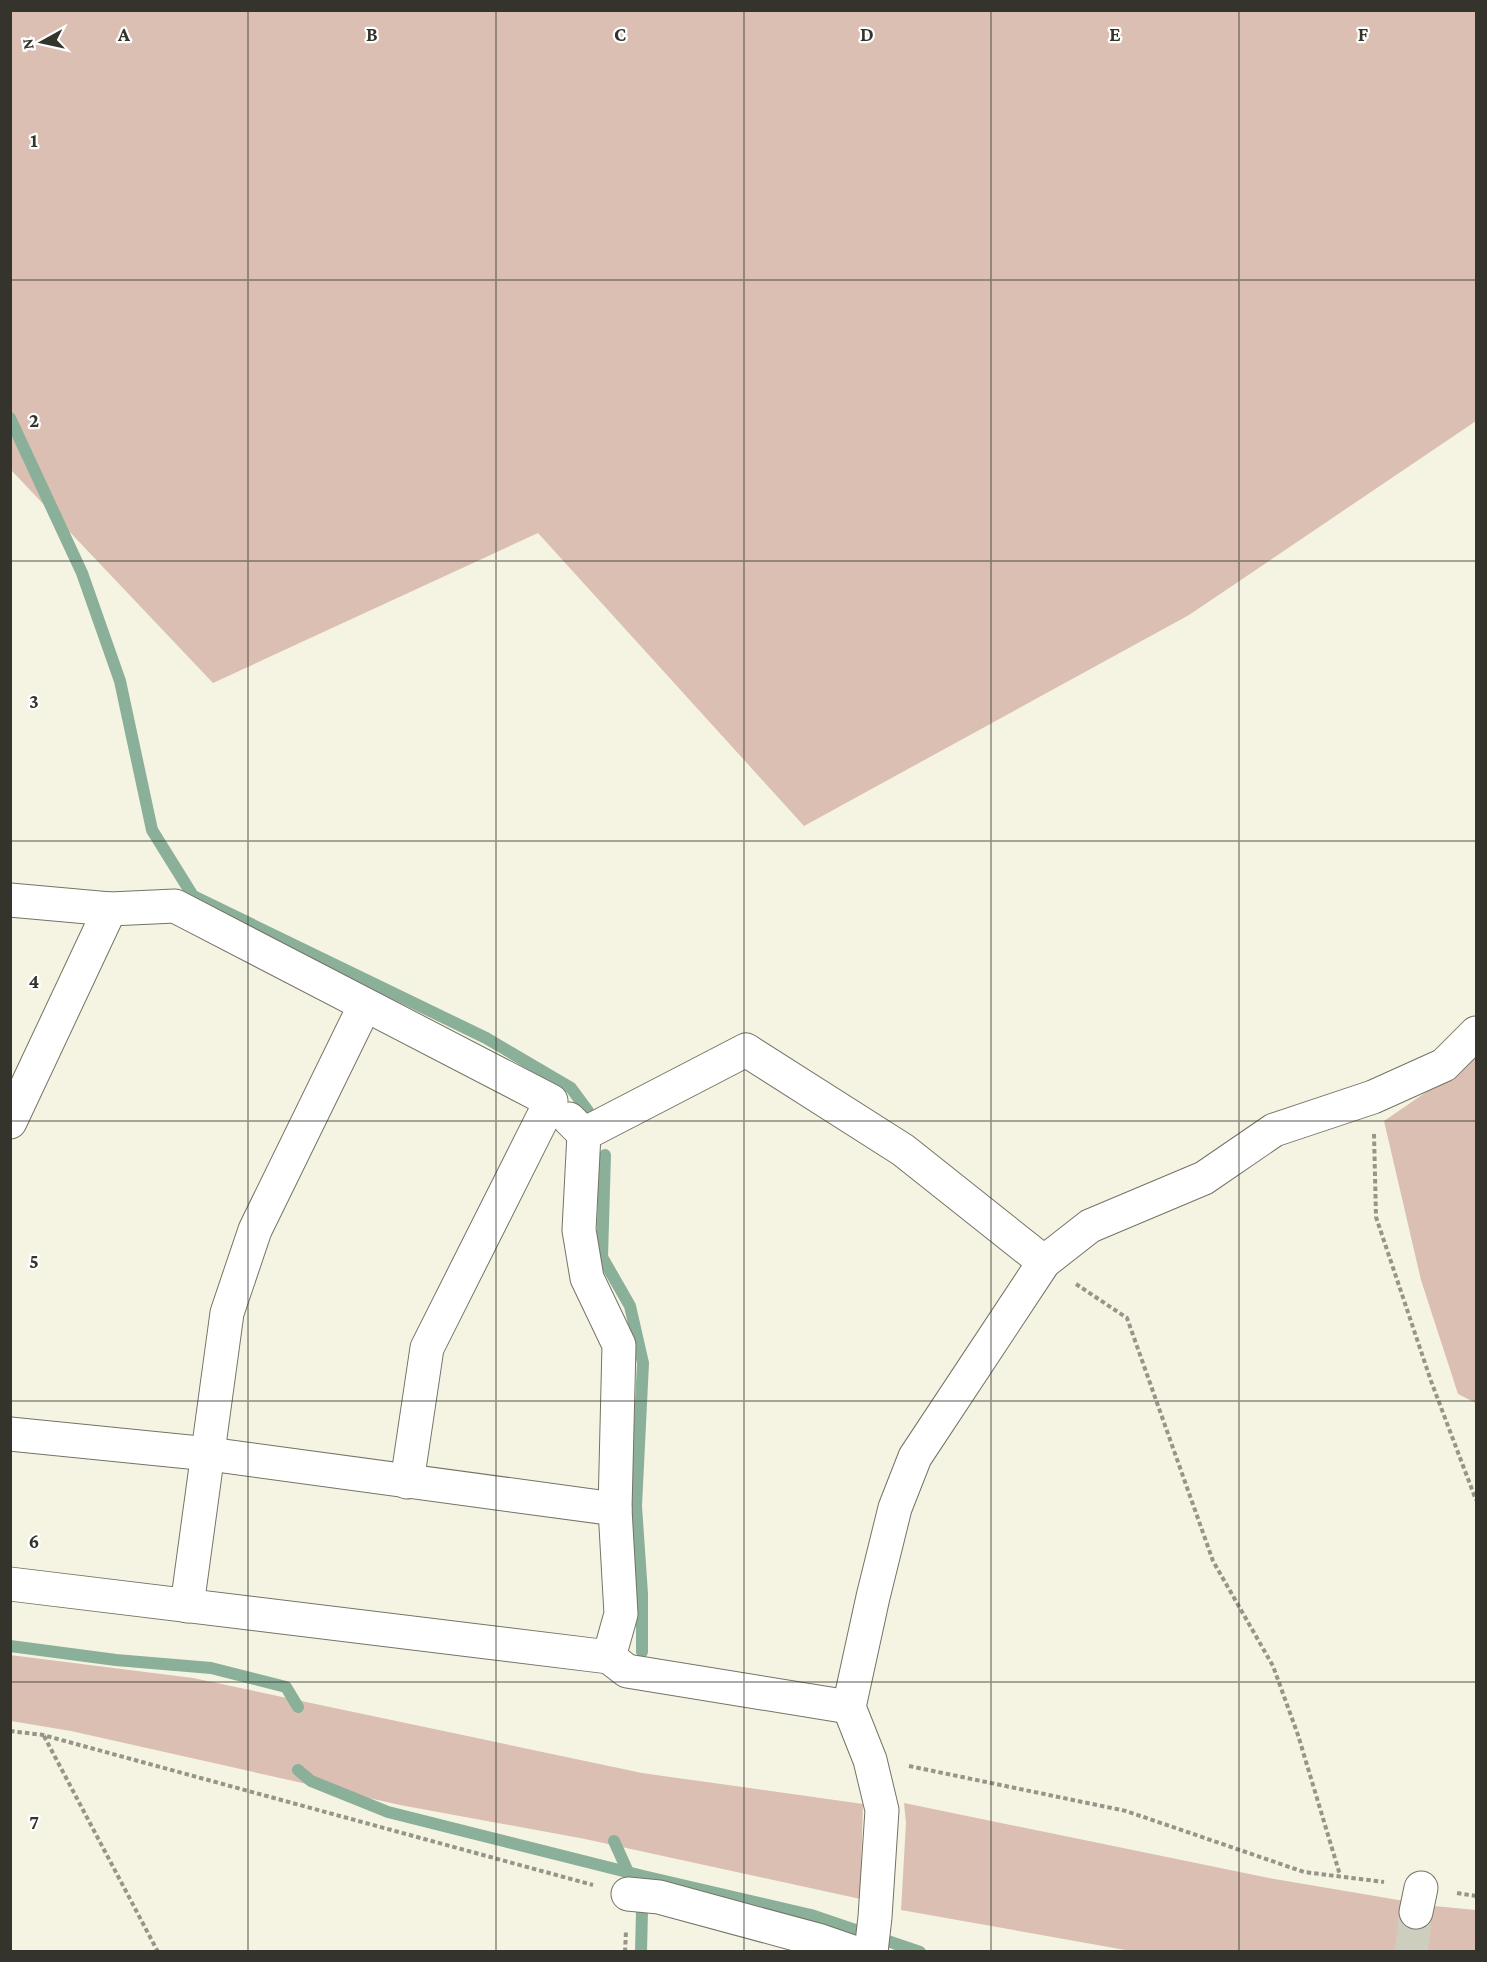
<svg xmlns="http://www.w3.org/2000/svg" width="1487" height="1962" viewBox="0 0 1487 1962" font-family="'Crimson Pro',serif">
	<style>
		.green { fill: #dbbfb3 }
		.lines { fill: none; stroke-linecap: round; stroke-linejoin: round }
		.stream { stroke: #8ab099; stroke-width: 12 }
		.minor-tunnel { stroke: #cecebf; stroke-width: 33; stroke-dasharray: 33 16; stroke-linecap: butt }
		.minor-casing { stroke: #757365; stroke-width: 35 }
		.path { stroke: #959589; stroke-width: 4; stroke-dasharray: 4.5 3; stroke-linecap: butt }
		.minor { stroke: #fff; stroke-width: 33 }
		.grid { fill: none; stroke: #34342d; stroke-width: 1.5; stroke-opacity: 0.55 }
		.grid-label { font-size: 20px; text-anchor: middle; font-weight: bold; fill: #34342d; stroke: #fff; stroke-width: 4.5; stroke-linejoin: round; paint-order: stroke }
	</style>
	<rect width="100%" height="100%" fill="#f5f4e3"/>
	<!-- green -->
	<g class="green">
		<path d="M 11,10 L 1476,11 L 1476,421 L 1189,615 L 804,826 L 538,533 L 213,683 L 11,470 Z"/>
		<path d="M 1476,1058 L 1476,1403 L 1458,1394 L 1421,1280 L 1384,1121 Z"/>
		<path d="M 10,1655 L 193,1678 L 642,1773 L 863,1804 L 861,1870 L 865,1900 L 585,1839 L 400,1805 L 71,1731 L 11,1721 Z"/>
		<path d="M 904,1803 L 1269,1878 L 1434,1906 L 1476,1910 L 1476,1951 L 1131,1951 L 901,1910 L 906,1823 Z"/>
	</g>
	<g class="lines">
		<!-- stream -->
		<g class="stream">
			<path d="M 10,418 L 82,573 L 120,681 L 152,830 L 193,896 L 486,1038 L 571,1088 L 588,1111"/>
			<path d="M 605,1155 L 602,1257 L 630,1306 L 643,1363 L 636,1506 L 642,1594 L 642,1652"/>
			<path d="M 10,1646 L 116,1660 L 211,1668 L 286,1687 L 298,1707"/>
			<path d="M 298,1770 L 311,1781 L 388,1812 L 643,1876 L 811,1915 L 920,1952"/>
			<path d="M 614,1841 L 628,1872"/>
			<path d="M 641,1952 L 642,1911"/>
		</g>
		<!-- minor-tunnel -->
		<path class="minor-tunnel" d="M 1411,1952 L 1416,1912"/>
		<!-- minor casing -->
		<g class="minor-casing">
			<g id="minor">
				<path d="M 10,900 L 110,909 L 175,906 L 551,1101 L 427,1348 L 407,1482"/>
				<path d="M 569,1119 L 584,1134 L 579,1230 L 587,1278 L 619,1345 L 615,1509"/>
				<path d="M 10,1122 L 110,909"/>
				<path d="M 584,1134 L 746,1050 L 903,1150 L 1044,1262"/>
				<path d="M 10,1434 L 209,1454 L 615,1509 L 621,1614 L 609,1657"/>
				<path d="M 10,1584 L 609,1657 L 627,1671 L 849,1707"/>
				<path d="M 187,1606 L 227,1313 L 255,1230 L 365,1005"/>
				<path d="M 628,1894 L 659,1897 L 821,1941 L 853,1952"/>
				<path d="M 1416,1912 L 1421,1888"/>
				<path d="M 871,1952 L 875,1917 L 882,1810 L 870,1760 L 849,1707 L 873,1597 L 895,1508 L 915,1457 L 1044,1262 L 1090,1226 L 1204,1178 L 1274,1130 L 1373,1097 L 1444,1065 L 1476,1033"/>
			</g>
		</g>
		<!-- path -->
		<g class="path">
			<path d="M 1374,1134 L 1376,1217 L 1431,1381 L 1476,1500"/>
			<path d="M 1076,1284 L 1127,1318 L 1213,1561 L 1273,1666 L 1298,1735 L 1340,1875"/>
			<path d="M 10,1731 L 43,1735 L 593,1885"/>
			<path d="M 44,1736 L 158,1952"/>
			<path d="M 909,1766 L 1126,1811 L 1304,1872 L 1384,1882"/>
			<path d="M 1457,1893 L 1476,1896"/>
			<path d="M 625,1952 L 626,1931"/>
		</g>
		<!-- minor -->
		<use href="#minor" class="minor"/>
	</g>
	<!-- grid -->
	<path class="grid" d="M 248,10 L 248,1952M 496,10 L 496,1952M 744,10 L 744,1952M 991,10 L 991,1952M 1239,10 L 1239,1952M 10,280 L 1476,280M 10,561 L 1476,561M 10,841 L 1476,841M 10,1121 L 1476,1121M 10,1401 L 1476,1401M 10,1682 L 1476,1682"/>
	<g class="grid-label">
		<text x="124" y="41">A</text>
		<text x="372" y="41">B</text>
		<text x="620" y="41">C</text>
		<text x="867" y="41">D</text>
		<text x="1115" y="41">E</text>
		<text x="1363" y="41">F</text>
		<text x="34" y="147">1</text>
		<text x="34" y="427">2</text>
		<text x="34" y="708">3</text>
		<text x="34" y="988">4</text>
		<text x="34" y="1268">5</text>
		<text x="34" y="1548">6</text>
		<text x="34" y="1829">7</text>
	</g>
	<!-- border -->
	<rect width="1487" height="1962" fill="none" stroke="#34342d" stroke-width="24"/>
	<!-- north arrow -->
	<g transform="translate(42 42) rotate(262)" stroke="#ffffff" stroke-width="4.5" paint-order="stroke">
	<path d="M0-4.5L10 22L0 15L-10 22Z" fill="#34342d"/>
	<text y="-9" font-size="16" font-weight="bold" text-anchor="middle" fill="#34342d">N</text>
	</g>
</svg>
